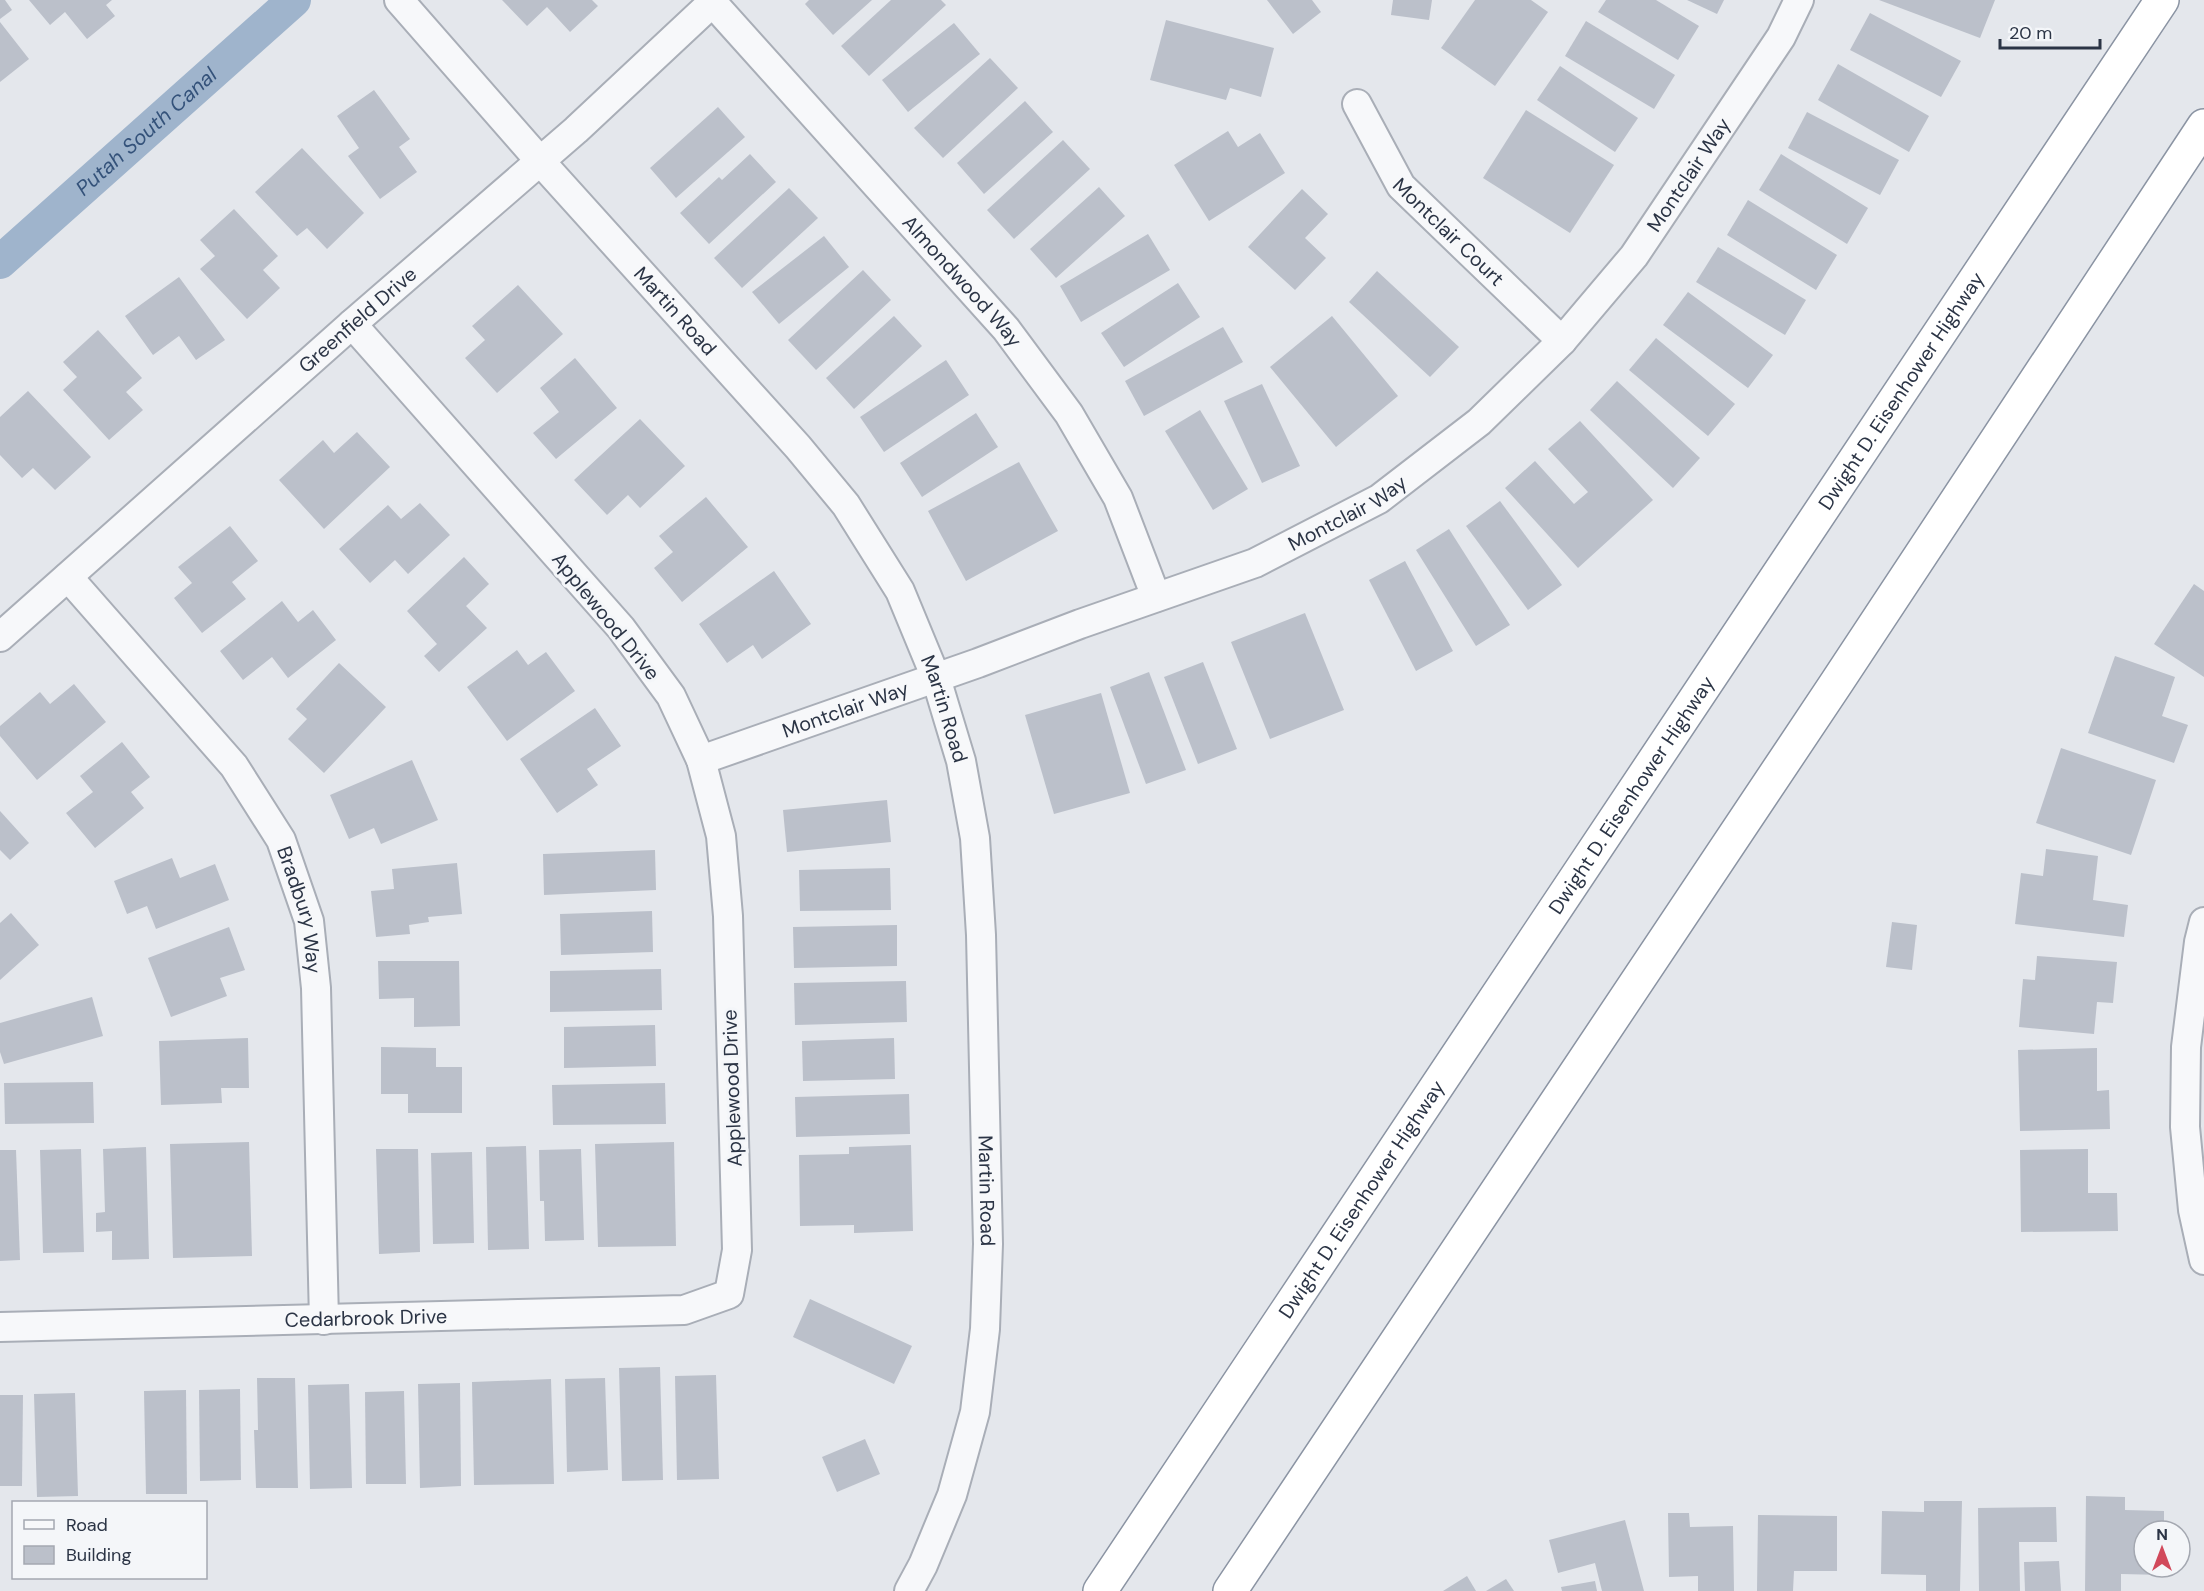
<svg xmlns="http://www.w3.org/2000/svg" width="2204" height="1591" viewBox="0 0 2204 1591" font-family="'DM Sans',sans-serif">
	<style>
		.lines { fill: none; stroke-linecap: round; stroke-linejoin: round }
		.canal { stroke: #9fb4cc; stroke-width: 34 }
		.building { fill: #bbc0ca }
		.minor-casing { stroke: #a9aeb7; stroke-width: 32 }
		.motorway-casing { stroke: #8b94a3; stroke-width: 36 }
		.minor { stroke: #f7f8fa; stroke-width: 28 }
		.motorway { stroke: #fff; stroke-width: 33 }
		.labels { text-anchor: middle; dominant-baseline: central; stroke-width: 6; stroke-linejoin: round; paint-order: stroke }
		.street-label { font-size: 20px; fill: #2b3445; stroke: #f4f6f9 }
		.water-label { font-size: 21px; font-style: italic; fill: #34527a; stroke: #f4f6f9 }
	</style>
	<rect width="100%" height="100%" fill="#e4e7ec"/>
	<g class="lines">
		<!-- canal -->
		<path class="canal" id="s1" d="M 0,262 L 294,0"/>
	</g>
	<!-- building -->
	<g class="building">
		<path d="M 0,0 L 5,0 L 12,10 L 0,19 Z"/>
		<path d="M 29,0 L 112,0 L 106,5 L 115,16 L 87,39 L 65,12 L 50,25 Z"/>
		<path d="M 502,0 L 592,0 L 598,6 L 570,32 L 547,7 L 527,26 Z"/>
		<path d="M 809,0 L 872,0 L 833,35 L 805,4 Z"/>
		<path d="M 891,0 L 941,0 L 946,5 L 869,76 L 841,46 Z"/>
		<path d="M 1267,0 L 1312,0 L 1321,12 L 1293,34 Z"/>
		<path d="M 1393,0 L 1432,0 L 1429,20 L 1391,15 Z"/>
		<path d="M 1475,0 L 1531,0 L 1548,12 L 1495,86 L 1441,48 Z"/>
		<path d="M 1606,0 L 1656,0 L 1699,26 L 1678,60 L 1598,12 Z"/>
		<path d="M 1687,0 L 1724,0 L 1717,14 Z"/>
		<path d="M 1879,0 L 1995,0 L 1980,38 Z"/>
		<path d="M 1870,13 L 1961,61 L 1941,97 L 1850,50 Z"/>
		<path d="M 1166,20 L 1274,48 L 1261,97 L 1230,88 L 1226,100 L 1150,80 Z"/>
		<path d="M 1586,21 L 1675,75 L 1654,109 L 1565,56 Z"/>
		<path d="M 0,22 L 29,59 L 0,82 Z"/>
		<path d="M 954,23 L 980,54 L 908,112 L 882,80 Z"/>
		<path d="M 990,58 L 1018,88 L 943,158 L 914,128 Z"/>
		<path d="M 1838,64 L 1929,116 L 1909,152 L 1818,100 Z"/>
		<path d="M 1560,66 L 1638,118 L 1615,152 L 1537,100 Z"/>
		<path d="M 374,90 L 410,139 L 399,147 L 417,172 L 380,199 L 348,156 L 359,148 L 337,116 Z"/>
		<path d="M 1025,101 L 1053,132 L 984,194 L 957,163 Z"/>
		<path d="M 718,107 L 745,137 L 676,198 L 650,168 Z"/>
		<path d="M 1526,110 L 1614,165 L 1570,233 L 1483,178 Z"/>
		<path d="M 1807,112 L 1899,160 L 1880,195 L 1788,148 Z"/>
		<path d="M 1228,131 L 1238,147 L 1260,133 L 1285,173 L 1209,221 L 1174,165 Z"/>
		<path d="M 1063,140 L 1090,169 L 1014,239 L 987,210 Z"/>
		<path d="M 302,148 L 364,213 L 327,249 L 307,228 L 297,236 L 255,192 Z"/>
		<path d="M 750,154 L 776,182 L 709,244 L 680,213 L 719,177 L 722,180 Z"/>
		<path d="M 1781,154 L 1868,208 L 1847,244 L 1759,190 Z"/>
		<path d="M 1099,187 L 1125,216 L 1056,278 L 1030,249 Z"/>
		<path d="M 789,188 L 818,218 L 742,288 L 714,258 Z"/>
		<path d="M 1302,189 L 1328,214 L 1305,238 L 1326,258 L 1295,290 L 1248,247 Z"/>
		<path d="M 1748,200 L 1837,255 L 1816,290 L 1727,235 Z"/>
		<path d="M 234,209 L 278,256 L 263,270 L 280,288 L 247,319 L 200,269 L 215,256 L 200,240 Z"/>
		<path d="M 1148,234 L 1170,270 L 1081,322 L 1060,286 Z"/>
		<path d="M 824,236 L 849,267 L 779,324 L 752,292 Z"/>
		<path d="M 1718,247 L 1806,300 L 1785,335 L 1696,282 Z"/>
		<path d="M 863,270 L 891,300 L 816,370 L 788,340 Z"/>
		<path d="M 1377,271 L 1459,347 L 1430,377 L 1349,302 Z"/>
		<path d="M 179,277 L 225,340 L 196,360 L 179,336 L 153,355 L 125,316 Z"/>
		<path d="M 1178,283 L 1200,317 L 1124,367 L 1101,333 Z"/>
		<path d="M 518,285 L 563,334 L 497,393 L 465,358 L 485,340 L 472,326 Z"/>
		<path d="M 1688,292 L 1773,355 L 1748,388 L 1663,325 Z"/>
		<path d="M 894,316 L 922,346 L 854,409 L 826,378 Z"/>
		<path d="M 1332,316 L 1398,396 L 1336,447 L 1270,367 Z"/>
		<path d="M 1223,327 L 1243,362 L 1144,416 L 1125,381 Z"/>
		<path d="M 98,330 L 142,378 L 126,392 L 143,410 L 109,440 L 63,390 L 77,377 L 63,362 Z"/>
		<path d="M 1656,338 L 1735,404 L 1708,436 L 1629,370 Z"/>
		<path d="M 575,358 L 617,408 L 556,459 L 533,433 L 559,412 L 540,388 Z"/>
		<path d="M 946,360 L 969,395 L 884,452 L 860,417 Z"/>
		<path d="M 1617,381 L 1700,458 L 1673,488 L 1590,410 Z"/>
		<path d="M 1262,384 L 1300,466 L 1262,483 L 1224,401 Z"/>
		<path d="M 28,391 L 91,457 L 55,490 L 33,468 L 22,478 L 0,455 L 0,417 Z"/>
		<path d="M 1200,410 L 1248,489 L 1213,510 L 1165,431 Z"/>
		<path d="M 976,413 L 998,447 L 922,497 L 900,463 Z"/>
		<path d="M 640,419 L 685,466 L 640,508 L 628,495 L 607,515 L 574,480 Z"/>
		<path d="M 1580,421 L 1653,500 L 1578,568 L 1505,488 L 1535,461 L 1574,504 L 1588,492 L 1548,449 Z"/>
		<path d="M 357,432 L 390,467 L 324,529 L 279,480 L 323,440 L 334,453 Z"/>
		<path d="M 1019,462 L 1058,531 L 966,581 L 928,511 Z"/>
		<path d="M 706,497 L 748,547 L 682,602 L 654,568 L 673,552 L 659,536 Z"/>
		<path d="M 1500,501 L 1562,585 L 1528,610 L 1466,526 Z"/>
		<path d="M 420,503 L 450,535 L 408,574 L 395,560 L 370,583 L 339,549 L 388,505 L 401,519 Z"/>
		<path d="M 230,526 L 258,561 L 232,582 L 246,599 L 202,633 L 174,598 L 192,583 L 178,567 Z"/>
		<path d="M 1449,529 L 1510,625 L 1476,646 L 1416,550 Z"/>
		<path d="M 464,557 L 489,584 L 466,606 L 487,628 L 439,672 L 424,656 L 437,644 L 407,611 Z"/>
		<path d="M 1405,561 L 1453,651 L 1416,671 L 1369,580 Z"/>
		<path d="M 774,571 L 811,624 L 762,659 L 753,645 L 727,663 L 699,624 Z"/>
		<path d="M 2194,584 L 2204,591 L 2204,677 L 2154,644 Z"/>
		<path d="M 282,601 L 298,622 L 313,610 L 336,640 L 288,678 L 272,657 L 243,680 L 220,651 Z"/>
		<path d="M 1305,613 L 1344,710 L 1270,739 L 1231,642 Z"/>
		<path d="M 517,650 L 528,665 L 546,652 L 575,691 L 507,741 L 467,687 Z"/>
		<path d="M 2115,656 L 2175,677 L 2162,716 L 2188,725 L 2174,763 L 2088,733 Z"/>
		<path d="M 1203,662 L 1237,749 L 1198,764 L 1164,677 Z"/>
		<path d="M 339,663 L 386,707 L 324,773 L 288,739 L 307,719 L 296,709 Z"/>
		<path d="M 1149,672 L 1186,770 L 1146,784 L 1110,687 Z"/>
		<path d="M 74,684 L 106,722 L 37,780 L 0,736 L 0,726 L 40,692 L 50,704 Z"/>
		<path d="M 1101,693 L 1130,793 L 1054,814 L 1025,715 Z"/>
		<path d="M 595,708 L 621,746 L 587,769 L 598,785 L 557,813 L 520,759 Z"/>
		<path d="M 122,742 L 150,777 L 131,792 L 144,808 L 95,848 L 66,813 L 93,792 L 80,776 Z"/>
		<path d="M 2061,748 L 2156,780 L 2131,855 L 2036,823 Z"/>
		<path d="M 412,760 L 438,820 L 381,844 L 374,828 L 349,839 L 330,795 Z"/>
		<path d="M 887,800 L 891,842 L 787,852 L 783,810 Z"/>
		<path d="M 0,811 L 29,843 L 10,860 L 0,850 Z"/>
		<path d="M 2046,849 L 2098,856 L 2093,900 L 2128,905 L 2124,937 L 2015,924 L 2021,873 L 2043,876 Z"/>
		<path d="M 655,850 L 656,890 L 544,895 L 543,854 Z"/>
		<path d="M 172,858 L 180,878 L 215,864 L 229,900 L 156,929 L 147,906 L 127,914 L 114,881 Z"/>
		<path d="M 457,863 L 462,914 L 428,917 L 429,922 L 409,925 L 410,934 L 376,937 L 371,891 L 394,889 L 392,869 Z"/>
		<path d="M 890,868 L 891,910 L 800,911 L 799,870 Z"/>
		<path d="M 652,911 L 653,952 L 561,955 L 560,914 Z"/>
		<path d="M 11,913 L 39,945 L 0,980 L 0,923 Z"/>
		<path d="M 1892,922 L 1917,925 L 1912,970 L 1886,967 Z"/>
		<path d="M 897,925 L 897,966 L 794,968 L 793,927 Z"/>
		<path d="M 229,927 L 245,970 L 220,978 L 227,996 L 171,1017 L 148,958 Z"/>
		<path d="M 2037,956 L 2117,962 L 2113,1003 L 2097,1002 L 2094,1034 L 2019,1027 L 2023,979 L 2035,980 Z"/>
		<path d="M 378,961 L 459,961 L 460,1026 L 414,1027 L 414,998 L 379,999 Z"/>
		<path d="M 661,969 L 662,1010 L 550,1012 L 550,971 Z"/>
		<path d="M 906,981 L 907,1022 L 795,1025 L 794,983 Z"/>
		<path d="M 92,997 L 103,1036 L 4,1064 L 0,1052 L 0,1023 Z"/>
		<path d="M 655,1025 L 656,1066 L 564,1068 L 564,1027 Z"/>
		<path d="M 248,1038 L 249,1088 L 221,1088 L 222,1103 L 161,1105 L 159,1041 Z"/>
		<path d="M 894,1038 L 895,1079 L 803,1081 L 802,1041 Z"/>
		<path d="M 381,1047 L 436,1048 L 436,1067 L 462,1067 L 462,1113 L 408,1113 L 408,1094 L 381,1094 Z"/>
		<path d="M 2097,1048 L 2097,1091 L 2109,1090 L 2110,1129 L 2020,1131 L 2018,1050 Z"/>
		<path d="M 93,1082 L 94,1123 L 5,1124 L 4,1083 Z"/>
		<path d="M 665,1083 L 666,1124 L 553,1125 L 552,1085 Z"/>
		<path d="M 909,1094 L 910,1134 L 796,1137 L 795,1097 Z"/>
		<path d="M 249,1142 L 252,1256 L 173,1258 L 170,1144 Z"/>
		<path d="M 674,1142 L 676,1246 L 598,1247 L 595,1144 Z"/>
		<path d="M 911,1145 L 913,1231 L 854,1233 L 854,1225 L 800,1226 L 799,1155 L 849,1154 L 849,1147 Z"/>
		<path d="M 526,1146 L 529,1249 L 488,1250 L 486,1147 Z"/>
		<path d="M 146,1147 L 149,1259 L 112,1260 L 112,1231 L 96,1232 L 96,1213 L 105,1212 L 103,1149 Z"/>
		<path d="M 81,1149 L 84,1252 L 43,1253 L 40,1150 Z"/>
		<path d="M 376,1149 L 418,1149 L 420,1252 L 379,1254 Z"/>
		<path d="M 581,1149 L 584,1240 L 545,1241 L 544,1201 L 540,1201 L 539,1150 Z"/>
		<path d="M 2088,1149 L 2088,1193 L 2117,1193 L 2118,1231 L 2021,1232 L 2020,1150 Z"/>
		<path d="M 0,1150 L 16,1150 L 20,1260 L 0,1261 Z"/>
		<path d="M 472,1152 L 474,1243 L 433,1244 L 431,1153 Z"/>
		<path d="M 810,1299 L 912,1346 L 894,1384 L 793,1337 Z"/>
		<path d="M 660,1367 L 663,1480 L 622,1481 L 619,1368 Z"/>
		<path d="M 716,1375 L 719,1479 L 677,1480 L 675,1376 Z"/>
		<path d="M 257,1378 L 295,1378 L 298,1488 L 256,1488 L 254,1430 L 258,1430 Z"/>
		<path d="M 605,1378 L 608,1470 L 567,1472 L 565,1379 Z"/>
		<path d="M 551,1379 L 554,1484 L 474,1485 L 472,1382 Z"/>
		<path d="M 460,1383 L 461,1486 L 420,1488 L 418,1384 Z"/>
		<path d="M 349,1384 L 352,1488 L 310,1489 L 308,1385 Z"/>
		<path d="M 240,1389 L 241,1480 L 200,1481 L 199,1390 Z"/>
		<path d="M 186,1390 L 187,1494 L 146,1494 L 144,1391 Z"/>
		<path d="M 404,1391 L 406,1484 L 366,1484 L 365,1392 Z"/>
		<path d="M 75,1393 L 78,1496 L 37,1497 L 34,1394 Z"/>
		<path d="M 0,1395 L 23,1395 L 22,1486 L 0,1486 Z"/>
		<path d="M 865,1439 L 880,1474 L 837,1492 L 822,1457 Z"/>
		<path d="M 2086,1496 L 2125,1497 L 2125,1510 L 2164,1511 L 2164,1531 L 2144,1531 L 2144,1567 L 2164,1567 L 2163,1575 L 2121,1574 L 2121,1591 L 2085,1591 Z"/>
		<path d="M 1924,1501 L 1962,1501 L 1960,1591 L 1926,1591 L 1926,1575 L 1881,1574 L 1882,1511 L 1924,1512 Z"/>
		<path d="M 2056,1507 L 2057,1542 L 2019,1542 L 2020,1591 L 1979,1591 L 1978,1508 Z"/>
		<path d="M 1668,1513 L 1689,1513 L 1690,1527 L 1733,1526 L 1734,1591 L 1698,1591 L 1698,1576 L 1669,1577 Z"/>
		<path d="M 1758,1515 L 1837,1516 L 1837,1571 L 1794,1571 L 1793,1591 L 1757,1591 Z"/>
		<path d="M 1625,1520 L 1644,1591 L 1602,1591 L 1595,1563 L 1558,1573 L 1549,1540 Z"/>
		<path d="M 2059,1561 L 2061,1591 L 2025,1591 L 2024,1562 Z"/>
		<path d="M 1467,1576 L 1476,1591 L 1443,1591 Z"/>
		<path d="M 1506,1579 L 1514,1591 L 1486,1591 Z"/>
		<path d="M 1595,1581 L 1597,1591 L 1562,1591 L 1561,1587 Z"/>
	</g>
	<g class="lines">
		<!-- minor casing -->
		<g class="minor-casing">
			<g id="minor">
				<path id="s2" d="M 399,0 L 540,161 L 798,447 L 846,505 L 900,591 L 936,678 L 961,761 L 975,838 L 981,935 L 988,1244 L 985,1329 L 975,1412 L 952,1495 L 923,1565 L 909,1591"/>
				<path id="s3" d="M 712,2 L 1006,329 L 1069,414 L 1118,498 L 1156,597"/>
				<path id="s4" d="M 1357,104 L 1401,186 L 1562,341"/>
				<path id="s5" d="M 68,577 L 234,766 L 281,840 L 309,921 L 316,988 L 324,1320"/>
				<path id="s6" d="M 0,637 L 352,324 L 576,130 L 715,0"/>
				<path id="s7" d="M 701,760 L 978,663 L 1080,624 L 1255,563 L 1379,499 L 1479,422 L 1562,341 L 1634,256 L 1781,37 L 1799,0"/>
				<path d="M 2204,922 L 2199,942 L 2186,1047 L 2185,1127 L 2193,1210 L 2204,1260"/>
				<path id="s8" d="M 0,1327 L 684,1310 L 729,1294 L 737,1250 L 728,916 L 721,836 L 701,760 L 671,696 L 621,628 L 352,324"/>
			</g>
		</g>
		<!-- motorway casing -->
		<g class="motorway-casing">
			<g id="motorway">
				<path id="s9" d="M 1100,1591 L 2162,0"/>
				<path d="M 1230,1591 L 1837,682 L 2204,126"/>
			</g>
		</g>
		<!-- minor -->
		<use href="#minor" class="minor"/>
		<!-- motorway -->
		<use href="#motorway" class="motorway"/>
	</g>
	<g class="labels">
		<!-- street labels -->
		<g class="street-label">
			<text stroke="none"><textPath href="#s7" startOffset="1179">Montclair Way</textPath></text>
			<text stroke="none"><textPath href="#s4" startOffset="159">Montclair Court</textPath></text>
			<text stroke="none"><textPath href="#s3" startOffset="375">Almondwood Way</textPath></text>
			<text stroke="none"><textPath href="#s2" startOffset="416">Martin Road</textPath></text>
			<text stroke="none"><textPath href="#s6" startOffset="478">Greenfield Drive</textPath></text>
			<text stroke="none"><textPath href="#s9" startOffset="1443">Dwight D. Eisenhower Highway</textPath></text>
			<text stroke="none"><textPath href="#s7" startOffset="693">Montclair Way</textPath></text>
			<text transform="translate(606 616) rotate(51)">Applewood Drive</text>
			<text stroke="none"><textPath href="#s2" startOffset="902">Martin Road</textPath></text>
			<text stroke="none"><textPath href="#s7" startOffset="153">Montclair Way</textPath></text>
			<text stroke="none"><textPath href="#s9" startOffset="957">Dwight D. Eisenhower Highway</textPath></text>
			<text stroke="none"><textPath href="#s5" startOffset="412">Bradbury Way</textPath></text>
			<text transform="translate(732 1088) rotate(-92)">Applewood Drive</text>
			<text stroke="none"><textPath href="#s2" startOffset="1388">Martin Road</textPath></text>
			<text stroke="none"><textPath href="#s9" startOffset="471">Dwight D. Eisenhower Highway</textPath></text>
			<text stroke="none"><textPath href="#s8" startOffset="366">Cedarbrook Drive</textPath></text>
		</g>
		<!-- water labels -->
		<g class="water-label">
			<text stroke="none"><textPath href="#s1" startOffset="196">Putah South Canal</textPath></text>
		</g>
	</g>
	<!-- legend -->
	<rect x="12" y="1501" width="195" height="78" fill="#f4f6f9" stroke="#a4a8b1" stroke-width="1.5"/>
	<rect x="24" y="1520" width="30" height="9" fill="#f7f8fa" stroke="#a4a8b1" stroke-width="1.5"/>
	<text x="66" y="1531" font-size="18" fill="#2b3445">Road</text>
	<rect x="24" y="1546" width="30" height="18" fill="#bbc0ca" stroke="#a4a8b1" stroke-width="1.5"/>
	<text x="66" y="1561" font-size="18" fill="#2b3445">Building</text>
	<!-- north arrow -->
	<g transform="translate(2162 1549)"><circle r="28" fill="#f4f6f9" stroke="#a4a8b1" stroke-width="1.5"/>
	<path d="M0-4.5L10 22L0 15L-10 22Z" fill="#d1495b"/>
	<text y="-9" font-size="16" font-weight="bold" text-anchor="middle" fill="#2b3445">N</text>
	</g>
	<!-- scale -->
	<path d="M2000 39v9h100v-9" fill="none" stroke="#2b3445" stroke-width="3"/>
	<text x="2009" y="39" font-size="18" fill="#2b3445" stroke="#f4f6f9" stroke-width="4.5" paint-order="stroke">20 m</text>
</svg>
